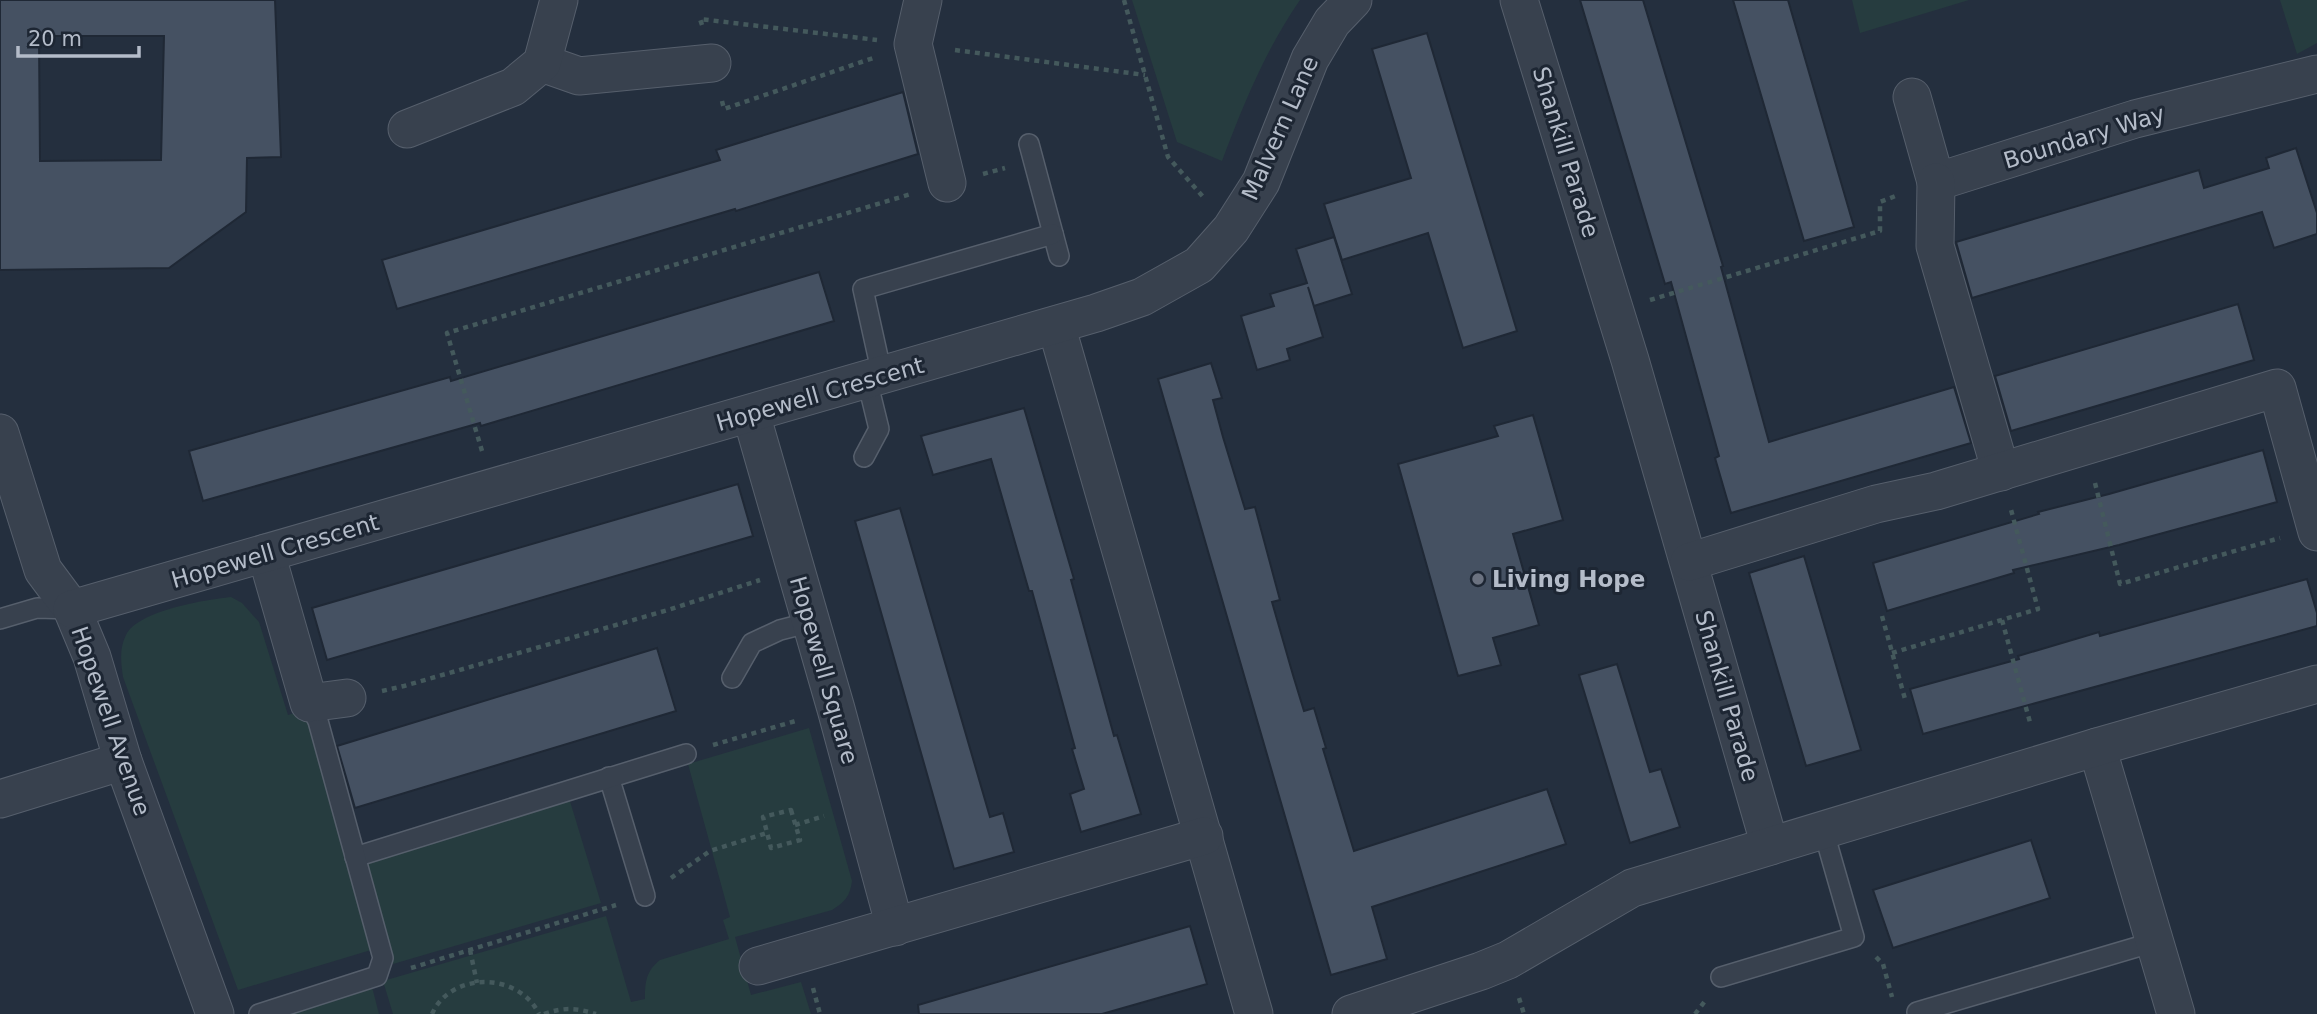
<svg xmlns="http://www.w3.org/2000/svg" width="2317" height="1014" viewBox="0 0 2317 1014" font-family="'DejaVu Sans',sans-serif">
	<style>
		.green { fill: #263c3f }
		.building { fill: #455162; stroke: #1f2835; stroke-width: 2; fill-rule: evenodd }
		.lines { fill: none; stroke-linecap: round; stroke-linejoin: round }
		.lane-casing { stroke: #565f6c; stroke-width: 22 }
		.street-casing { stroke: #565f6c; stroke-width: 39 }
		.path { stroke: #44595c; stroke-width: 4.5; stroke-dasharray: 5 5; stroke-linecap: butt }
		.lane { stroke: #38414e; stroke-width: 19 }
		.street { stroke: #38414e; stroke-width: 37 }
		.worship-dot { fill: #6b7280; stroke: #1d2633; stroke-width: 2.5 }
		.labels { text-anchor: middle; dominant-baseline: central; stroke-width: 6; stroke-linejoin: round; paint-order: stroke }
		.street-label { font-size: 23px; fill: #b4bcc9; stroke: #1d2633 }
		.poi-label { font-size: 23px; font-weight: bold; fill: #b4bcc9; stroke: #1d2633; text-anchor: start }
	</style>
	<rect width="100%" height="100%" fill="#242f3e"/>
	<!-- green -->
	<g class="green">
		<path d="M 1132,0 L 1300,0 C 1265,51 1244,103 1222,161 L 1177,142 Z"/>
		<path d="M 1852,0 L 1969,0 L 1860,33 Z"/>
		<path d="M 2280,0 L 2317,0 L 2317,43 L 2297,54 Z"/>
		<path d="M 231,597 L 242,603 L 259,622 L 288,715 L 305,710 L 371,950 L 238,990 L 123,677 C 121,662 119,649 126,635 C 139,610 205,600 231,597 Z"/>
		<path d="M 809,728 L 852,881 C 850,896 845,902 832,910 L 735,937 L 751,995 L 801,982 L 811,1014 L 393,1014 L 383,981 L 606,916 L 631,1002 L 645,999 C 645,982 646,971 660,960 L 729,939 L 723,920 L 730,917 L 688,764 Z"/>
		<path d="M 569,798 L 601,903 L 393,964 L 387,936 L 365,859 Z"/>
		<path d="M 372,987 L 379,1014 L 289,1014 Z"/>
	</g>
	<!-- building -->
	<g class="building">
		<path d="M 0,0 L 275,0 L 281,157 L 247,158 L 246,212 L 169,268 L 0,270 ZM 39,36 L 164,36 L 161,160 L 40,161 Z"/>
		<path d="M 1580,0 L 1643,0 L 1723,266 L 1721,267 L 1769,442 L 1954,387 L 1971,443 L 1731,513 L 1715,458 L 1719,456 L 1671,282 L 1665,284 Z"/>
		<path d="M 1733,0 L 1788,0 L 1854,227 L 1804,241 Z"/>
		<path d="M 1427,33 L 1517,331 L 1463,348 L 1428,233 L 1342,260 L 1324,204 L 1411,178 L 1372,49 Z"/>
		<path d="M 903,92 L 918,154 L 736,211 L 735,209 L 397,309 L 382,260 L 720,160 L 716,150 Z"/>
		<path d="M 2296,148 L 2317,213 L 2317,234 L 2274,248 L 2262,212 L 1972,298 L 1956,242 L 2199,170 L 2204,188 L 2269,168 L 2266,158 Z"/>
		<path d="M 1334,237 L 1352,294 L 1314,306 L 1308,287 L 1323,337 L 1287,349 L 1290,360 L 1257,370 L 1241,316 L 1274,306 L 1270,294 L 1307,283 L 1296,249 Z"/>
		<path d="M 819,272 L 834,321 L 481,426 L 480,423 L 203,501 L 189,451 L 450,377 L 451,381 Z"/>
		<path d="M 2238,304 L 2254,360 L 2011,431 L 1995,376 Z"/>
		<path d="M 1211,363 L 1222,398 L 1213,400 L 1223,437 L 1245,509 L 1255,507 L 1280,600 L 1272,602 L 1293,675 L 1304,711 L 1314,708 L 1326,748 L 1323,749 L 1354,851 L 1547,789 L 1566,844 L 1372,907 L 1387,959 L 1331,975 L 1158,379 Z"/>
		<path d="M 1024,408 L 1074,579 L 1071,580 L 1114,736 L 1117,735 L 1141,814 L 1081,832 L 1070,794 L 1084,789 L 1072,749 L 1075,748 L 1032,591 L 1029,591 L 991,459 L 933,475 L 921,436 Z"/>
		<path d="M 1533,415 L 1563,520 L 1513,534 L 1539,625 L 1493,638 L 1501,665 L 1458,676 L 1398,464 L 1498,436 L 1494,426 Z"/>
		<path d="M 2263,450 L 2277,502 L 2119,545 L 2013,570 L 2014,573 L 1887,611 L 1873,563 L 2039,514 L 2038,512 L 2109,494 Z"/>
		<path d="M 738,484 L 753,536 L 327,660 L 312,608 Z"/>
		<path d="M 900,508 L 990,817 L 1003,813 L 1014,852 L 954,869 L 855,521 Z"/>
		<path d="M 1804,556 L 1861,750 L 1806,766 L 1749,573 Z"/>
		<path d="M 2307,579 L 2317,613 L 2317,626 L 1923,734 L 1910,689 L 2019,659 L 2018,656 L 2099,632 L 2100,636 Z"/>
		<path d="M 657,648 L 676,711 L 355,808 L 337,746 Z"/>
		<path d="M 1617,664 L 1650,772 L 1661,769 L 1680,827 L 1630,843 L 1579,675 Z"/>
		<path d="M 2031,840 L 2050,898 L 1893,948 L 1873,890 Z"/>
		<path d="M 1190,926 L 1207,984 L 1102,1014 L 919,1014 L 918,1005 Z"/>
	</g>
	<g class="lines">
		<!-- lane casing -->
		<g class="lane-casing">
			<g id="lane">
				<path d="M 1029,144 L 1059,256"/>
				<path d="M 882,375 L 863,289 L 1053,234"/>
				<path d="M 864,457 L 879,429 L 867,380"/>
				<path d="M 0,619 L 37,608 L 72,609"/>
				<path d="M 732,678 L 752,643 L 780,630 L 811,622"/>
				<path d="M 609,777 L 645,896"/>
				<path d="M 355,857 L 686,754"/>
				<path d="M 1721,977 L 1854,937 L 1823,829"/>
				<path d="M 1917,1012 L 2154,942"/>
				<path d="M 259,1014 L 377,976 L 383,958 L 318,721 L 309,703"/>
			</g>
		</g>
		<!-- street casing -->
		<g class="street-casing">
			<g id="street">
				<path d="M 923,0 L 913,44 L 947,183"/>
				<path d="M 1519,0 L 1630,360 L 1770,846"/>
				<path d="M 542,63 L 579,76 L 712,63"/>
				<path d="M 1912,97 L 1936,182 L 2135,119 L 2317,74"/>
				<path d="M 407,129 L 513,87 L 542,63 L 559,0"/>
				<path d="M 1936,182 L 1935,246 L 2001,472"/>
				<path d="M 1056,325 L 1254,1014"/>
				<path d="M 751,414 L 836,709 L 895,927"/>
				<path d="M 0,433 L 43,570 L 72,609 L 92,657 L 123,761 L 215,1014"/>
				<path d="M 266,553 L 309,703 L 347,698"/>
				<path d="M 1689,562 L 1876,504 L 1936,491 L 2277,388 L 2317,532"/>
				<path d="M 72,609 L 1096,313 L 1142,297 L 1199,265 L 1231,229 L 1261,182 L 1310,59 L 1332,22 L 1353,0"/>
				<path d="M 2097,747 L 2176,1014"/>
				<path d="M 0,799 L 123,761"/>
				<path d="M 758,966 L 1204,836"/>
				<path d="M 1351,1014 L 1481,971 L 1508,960 L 1632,888 L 2097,747 L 2317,684"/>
			</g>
		</g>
		<!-- path -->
		<g class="path">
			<path d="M 1124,0 L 1168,157 L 1205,199"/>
			<path d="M 702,25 L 700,19 L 877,40"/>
			<path d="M 955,50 L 1145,75"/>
			<path d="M 722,101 L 724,109 L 876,57"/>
			<path d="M 983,174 L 1005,168"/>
			<path d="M 1650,300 L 1880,231 L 1880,202 L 1898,195"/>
			<path d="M 482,451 L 447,333 L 911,194"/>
			<path d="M 2095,483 L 2120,584 L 2280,538"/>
			<path d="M 1882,616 L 1905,699"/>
			<path d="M 2002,620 L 2031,726"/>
			<path d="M 1892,653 L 2038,609 L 2010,506"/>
			<path d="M 382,691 L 404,686 L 668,610 L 760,580"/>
			<path d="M 713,745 L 799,720"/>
			<path d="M 791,810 L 800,840 L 771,848 L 763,817 Z"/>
			<path d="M 795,825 L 824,816"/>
			<path d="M 671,878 L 710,851 L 767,833"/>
			<path d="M 470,950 L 477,983"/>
			<path d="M 1876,957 L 1883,964 L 1892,997"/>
			<path d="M 411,968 L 616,905"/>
			<path d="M 813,988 L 820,1014"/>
			<path d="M 1519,998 L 1524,1014"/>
			<path d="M 432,1014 C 451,971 519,972 539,1014"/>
			<path d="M 544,1014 C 563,1007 577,1008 596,1014"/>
			<path d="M 1695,1014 L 1705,1001"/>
		</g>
		<!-- lane -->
		<use href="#lane" class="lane"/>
		<!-- street -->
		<use href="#street" class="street"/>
	</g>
	<!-- markers -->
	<circle class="worship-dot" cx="1478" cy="579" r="7"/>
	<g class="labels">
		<!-- street labels -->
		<g class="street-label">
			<text transform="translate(1280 128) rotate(-66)">Malvern Lane</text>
			<text transform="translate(2084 137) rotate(-17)">Boundary Way</text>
			<text transform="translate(1566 152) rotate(73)">Shankill Parade</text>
			<text transform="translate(820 394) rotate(-16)">Hopewell Crescent</text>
			<text transform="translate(275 551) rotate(-16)">Hopewell Crescent</text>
			<text transform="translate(824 670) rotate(74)">Hopewell Square</text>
			<text transform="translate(1727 696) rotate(74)">Shankill Parade</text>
			<text transform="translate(111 721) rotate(71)">Hopewell Avenue</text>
		</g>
		<!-- poi labels -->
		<g class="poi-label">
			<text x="1492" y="579">Living Hope</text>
		</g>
	</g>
	<!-- scale -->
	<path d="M18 46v10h121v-10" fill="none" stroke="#b4bcc9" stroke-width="3.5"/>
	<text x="28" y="46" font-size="21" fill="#b4bcc9" stroke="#1d2633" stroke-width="5" paint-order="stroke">20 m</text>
</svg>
